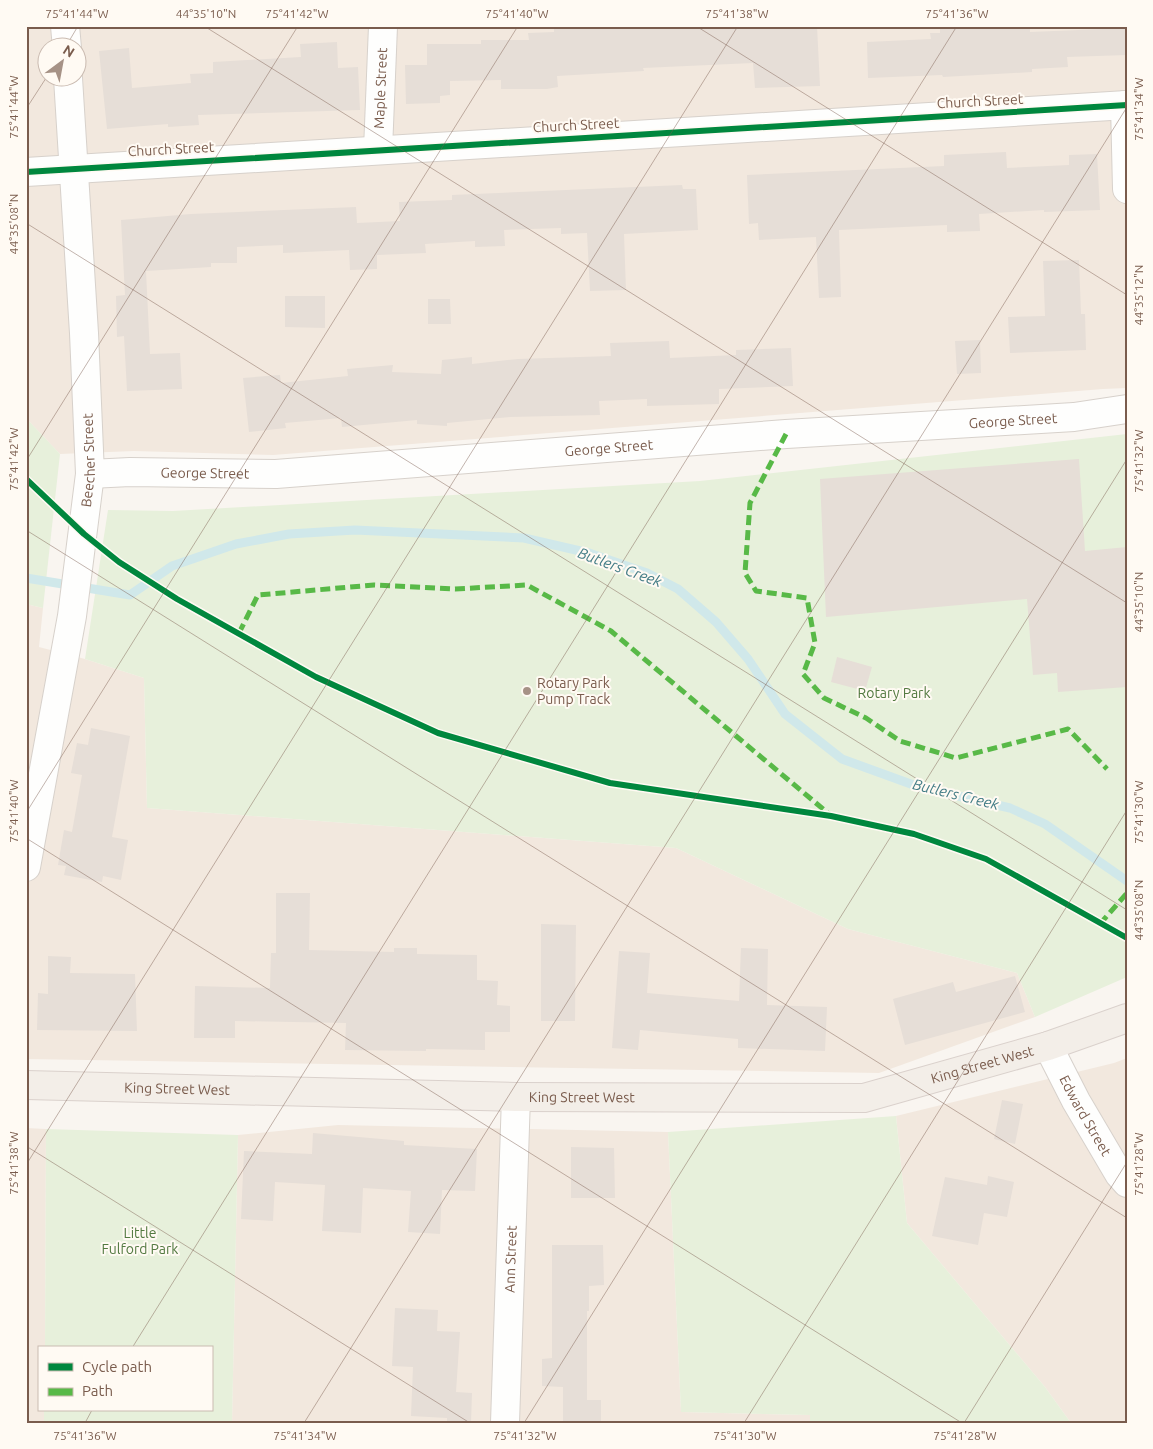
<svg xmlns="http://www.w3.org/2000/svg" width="1153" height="1449" viewBox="0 0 1153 1449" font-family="Ubuntu,sans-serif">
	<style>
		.residential { fill: #f2e8de; fill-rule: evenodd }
		.green { fill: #e7f0db }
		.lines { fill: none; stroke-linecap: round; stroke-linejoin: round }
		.stream { stroke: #d0e8ea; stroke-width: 9 }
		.building { fill: #e6ded7 }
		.minor-casing { stroke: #d7d1cb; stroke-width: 30 }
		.major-casing { stroke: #dad1cc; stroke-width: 30 }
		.minor { stroke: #fefefd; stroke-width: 28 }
		.major { stroke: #f3eee8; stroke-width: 28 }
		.quiet { stroke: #58b947; stroke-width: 5; stroke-dasharray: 10 5; stroke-linecap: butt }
		.cycleway-casing { stroke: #fffaf3; stroke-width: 9 }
		.cycleway { stroke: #00873e; stroke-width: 6 }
		.ticks { fill: none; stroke: #7a5c4d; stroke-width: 1; stroke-opacity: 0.45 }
		.poi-dot { fill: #a69286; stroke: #fffaf3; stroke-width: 2 }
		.labels { text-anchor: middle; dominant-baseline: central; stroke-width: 4; stroke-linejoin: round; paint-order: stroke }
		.street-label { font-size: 14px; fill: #7a5c4d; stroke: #fffaf3 }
		.poi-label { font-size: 14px; fill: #7a5c4d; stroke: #fffaf3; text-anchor: start }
		.park-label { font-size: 14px; fill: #537a41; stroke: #fffaf3 }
		.water-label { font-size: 15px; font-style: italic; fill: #437c86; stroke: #fffaf3 }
		.neatline { fill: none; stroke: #7a5c4d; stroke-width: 2 }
		.ticks-label { font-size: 12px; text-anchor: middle; fill: #7a5c4d }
	</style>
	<rect width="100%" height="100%" fill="#f9f5f0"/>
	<!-- residential -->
	<g class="residential">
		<path d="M 26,26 L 1127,26 L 1127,388 L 1103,389 L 273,455 L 134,451 L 60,454 L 26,418 ZM 48,48 L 78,48 L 78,78 L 48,78 Z"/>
		<path d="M 26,604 L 43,608 L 39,647 L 85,659 L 144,678 L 147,808 L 676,848 L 848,929 L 1017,973 L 1035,1017 L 879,1073 L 26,1059 Z"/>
		<path d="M 1127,1058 L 1127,1423 L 1071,1423 L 1045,1387 L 907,1223 L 896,1116 L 1114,1063 Z"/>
		<path d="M 338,1125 L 668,1132 L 681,1412 L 810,1415 L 810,1423 L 232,1423 L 238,1135 Z"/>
		<path d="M 26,1128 L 46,1129 L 45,1348 L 39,1348 L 39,1410 L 44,1410 L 44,1423 L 26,1423 Z"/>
	</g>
	<!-- green -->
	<g class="green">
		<path d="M 26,418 L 60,454 L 43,608 L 26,604 Z"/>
		<path d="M 1127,434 L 1127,977 L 1035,1017 L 1017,973 L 848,929 L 676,848 L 147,808 L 144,678 L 85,659 L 108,510 L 173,511 L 700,481 Z"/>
		<path d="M 896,1116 L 907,1223 L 1045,1387 L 1071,1423 L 810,1423 L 810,1415 L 681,1412 L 668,1132 Z"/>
		<path d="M 46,1129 L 238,1135 L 232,1423 L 44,1423 L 44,1410 L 211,1410 L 211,1348 L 45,1348 Z"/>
	</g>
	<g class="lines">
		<!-- stream -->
		<path class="stream" d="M 26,578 L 130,595 L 172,566 L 236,544 L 289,534 L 355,530 L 524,538 L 589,553 L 647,573 L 678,589 L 716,622 L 748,659 L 785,714 L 842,759 L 919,787 L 1010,808 L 1045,824 L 1127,881"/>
	</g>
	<!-- building -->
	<g class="building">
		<path d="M 554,26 L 718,26 L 718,29 L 817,26 L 820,86 L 755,88 L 753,63 L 643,68 L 644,71 L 557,76 L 558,87 L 547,89 L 501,89 L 501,80 L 450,81 L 450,95 L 440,96 L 440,103 L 406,104 L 405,65 L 427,65 L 427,44 L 481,44 L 481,40 L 529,40 L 528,33 L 554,32 Z"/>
		<path d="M 940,26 L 1030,26 L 1030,32 L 1127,28 L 1127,55 L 1067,57 L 1068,67 L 1032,69 L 1032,72 L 943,77 L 942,75 L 868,78 L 867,42 L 931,39 L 930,33 L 940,33 Z"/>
		<path d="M 337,42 L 338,68 L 358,67 L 360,110 L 198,115 L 199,125 L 168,127 L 168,124 L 107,129 L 99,51 L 129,48 L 132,88 L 191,83 L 190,74 L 213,73 L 213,62 L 301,57 L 300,44 Z"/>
		<path d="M 1006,152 L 1007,168 L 1069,165 L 1069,155 L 1097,154 L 1100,210 L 1044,212 L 1044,210 L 979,214 L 980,231 L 947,232 L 947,225 L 839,230 L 841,297 L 819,298 L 816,237 L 759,240 L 758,223 L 749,224 L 747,175 L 944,166 L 944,155 Z"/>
		<path d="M 682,185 L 683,189 L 696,189 L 698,230 L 624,234 L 626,290 L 590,291 L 587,233 L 561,234 L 561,228 L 504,230 L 505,246 L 475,247 L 475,241 L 425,244 L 426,253 L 377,255 L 377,269 L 350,270 L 349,250 L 283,253 L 283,245 L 237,247 L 237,263 L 211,263 L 211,267 L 146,271 L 150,354 L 180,353 L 182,389 L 127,391 L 124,336 L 117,337 L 116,296 L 125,295 L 121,220 L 191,214 L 356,207 L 357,223 L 400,221 L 399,202 L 452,200 L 452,195 Z"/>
		<path d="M 1079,260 L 1081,314 L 1085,314 L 1086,350 L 1010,353 L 1008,317 L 1045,316 L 1043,261 Z"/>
		<path d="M 285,296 L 325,296 L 325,328 L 285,327 Z"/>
		<path d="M 428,299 L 450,299 L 451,324 L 428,324 Z"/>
		<path d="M 980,340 L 981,373 L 957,374 L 955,341 Z"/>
		<path d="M 669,341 L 670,358 L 736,355 L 736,350 L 791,348 L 793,386 L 719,389 L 719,404 L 647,406 L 647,399 L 599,401 L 600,415 L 510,417 L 447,423 L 447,426 L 417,424 L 417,420 L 342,427 L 341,418 L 285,423 L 286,428 L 249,432 L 243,378 L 280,375 L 281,383 L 348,376 L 347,369 L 393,365 L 392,372 L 441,374 L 442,360 L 472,357 L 472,364 L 518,359 L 611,356 L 610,343 Z"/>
		<path d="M 1079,459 L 1085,551 L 1127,547 L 1127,687 L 1058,692 L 1057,673 L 1033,675 L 1027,599 L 826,617 L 820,479 Z"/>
		<path d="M 837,657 L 872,667 L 865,691 L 831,682 Z"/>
		<path d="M 91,728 L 130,736 L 112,837 L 128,840 L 121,880 L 103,876 L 102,882 L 64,875 L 66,866 L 58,865 L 64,830 L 72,832 L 82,775 L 71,773 L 77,743 L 88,745 Z"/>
		<path d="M 276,893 L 310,893 L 309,950 L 394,952 L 394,948 L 417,948 L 417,954 L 477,955 L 477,980 L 498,981 L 497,1005 L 510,1006 L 510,1032 L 485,1032 L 485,1050 L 426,1049 L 426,1051 L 345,1050 L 346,1023 L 235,1021 L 235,1038 L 194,1038 L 195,986 L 270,988 L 271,953 L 276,953 Z"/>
		<path d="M 541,924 L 576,925 L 575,1021 L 541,1021 Z"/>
		<path d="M 741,948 L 768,949 L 767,1005 L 827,1007 L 825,1051 L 738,1048 L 738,1039 L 640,1030 L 638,1050 L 612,1048 L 619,951 L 650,953 L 647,993 L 739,1001 Z"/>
		<path d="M 48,956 L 71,957 L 70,973 L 135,974 L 137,1031 L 37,1030 L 38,993 L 48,994 Z"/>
		<path d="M 1015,976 L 1025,1012 L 905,1045 L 893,999 L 953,982 L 956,992 Z"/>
		<path d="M 1002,1100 L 1023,1104 L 1015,1144 L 994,1139 Z"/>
		<path d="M 313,1133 L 404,1141 L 404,1145 L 477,1149 L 475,1191 L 442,1190 L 440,1234 L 408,1232 L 411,1191 L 363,1188 L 361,1233 L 322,1231 L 325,1185 L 275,1182 L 273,1221 L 241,1219 L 244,1151 L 312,1154 Z"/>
		<path d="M 571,1147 L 614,1148 L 615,1198 L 571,1198 Z"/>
		<path d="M 988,1176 L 1014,1182 L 1007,1217 L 984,1213 L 978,1245 L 932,1236 L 945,1177 L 987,1185 Z"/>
		<path d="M 552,1245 L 603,1245 L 604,1285 L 589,1286 L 589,1311 L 587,1311 L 587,1400 L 601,1400 L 601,1423 L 563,1423 L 563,1387 L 542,1386 L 542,1359 L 552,1358 Z"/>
		<path d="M 395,1308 L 438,1310 L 437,1331 L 460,1332 L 456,1392 L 472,1393 L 471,1423 L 447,1423 L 447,1418 L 411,1416 L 413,1367 L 392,1366 Z"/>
	</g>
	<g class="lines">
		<!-- minor casing -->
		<g class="minor-casing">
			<g id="minor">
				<path d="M 65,26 L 67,48"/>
				<path d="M 1125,105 L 1127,189"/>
				<path id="s1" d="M 378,150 L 383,26"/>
				<path d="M 26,172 L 1127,105"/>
				<path id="s2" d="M 90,474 L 130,472 L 276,474 L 786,434 L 1074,417 L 1127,409"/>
				<path id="s3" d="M 26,867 L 72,616 L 90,474 L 84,333 L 68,78"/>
				<path id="s4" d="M 1048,1046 L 1076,1101 L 1119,1174 L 1127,1183"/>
				<path id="s5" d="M 505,1423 L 516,1097"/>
			</g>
		</g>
		<!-- major casing -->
		<g class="major-casing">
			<g id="major">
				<path id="s6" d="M 26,1085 L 516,1097 L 864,1098 L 1048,1046 L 1127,1018"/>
			</g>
		</g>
		<!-- minor -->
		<use href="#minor" class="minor"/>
		<!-- major -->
		<use href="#major" class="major"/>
		<!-- quiet -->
		<g class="quiet">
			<path d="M 786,434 L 750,503 L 745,573 L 756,591 L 807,598 L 815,643 L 803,674 L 824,698 L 866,718 L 900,741 L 956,758 L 1068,729 L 1107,769"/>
			<path d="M 239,633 L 258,595 L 374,585 L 455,589 L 527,585 L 611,631 L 829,814"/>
			<path d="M 1100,924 L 1127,893"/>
		</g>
		<!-- cycleway casing -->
		<g class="cycleway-casing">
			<g id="cycleway">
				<path d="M 26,172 L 1127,105"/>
				<path d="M 26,479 L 84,534 L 119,562 L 177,599 L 316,677 L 438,733 L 610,783 L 831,816 L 914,834 L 986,859 L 1127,938"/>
			</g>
		</g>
		<!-- cycleway -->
		<use href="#cycleway" class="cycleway"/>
	</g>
	<!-- ticks -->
	<path class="ticks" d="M 204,26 L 1127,603M 696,26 L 1127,295M 65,48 L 78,26M 26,109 L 48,75M 26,223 L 1127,910M 26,461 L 298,26M 26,530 L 1127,1218M 26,813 L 518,26M 26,838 L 962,1423M 26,1146 L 470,1423M 26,1165 L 738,26M 132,1348 L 957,26M 85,1423 L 92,1410M 304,1423 L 1127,107M 524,1423 L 1127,459M 744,1423 L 1127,810M 964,1423 L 1127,1162"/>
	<!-- markers -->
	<circle class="poi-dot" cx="527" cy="691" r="5"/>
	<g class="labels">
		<!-- street labels -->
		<g class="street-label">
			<text stroke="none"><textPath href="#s1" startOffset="62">Maple Street</textPath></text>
			<text transform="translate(980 101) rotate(-3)">Church Street</text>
			<text transform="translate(576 125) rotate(-3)">Church Street</text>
			<text transform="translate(171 149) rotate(-3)">Church Street</text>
			<text stroke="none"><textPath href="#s2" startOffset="925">George Street</textPath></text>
			<text stroke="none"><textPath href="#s2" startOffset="520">George Street</textPath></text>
			<text stroke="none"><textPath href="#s3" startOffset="412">Beecher Street</textPath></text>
			<text stroke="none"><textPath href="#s2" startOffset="115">George Street</textPath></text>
			<text stroke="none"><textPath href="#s6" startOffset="961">King Street West</textPath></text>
			<text stroke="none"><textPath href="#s6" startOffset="151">King Street West</textPath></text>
			<text stroke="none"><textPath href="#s6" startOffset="556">King Street West</textPath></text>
			<text stroke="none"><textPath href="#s4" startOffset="79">Edward Street</textPath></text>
			<text stroke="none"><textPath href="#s5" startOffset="164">Ann Street</textPath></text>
		</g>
		<!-- poi labels -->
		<g class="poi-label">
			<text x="537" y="683">Rotary Park<tspan x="537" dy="16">Pump Track</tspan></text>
		</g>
		<!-- park labels -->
		<g class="park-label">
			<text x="894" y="693">Rotary Park</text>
			<text x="140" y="1233">Little<tspan x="140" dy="16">Fulford Park</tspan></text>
		</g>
		<!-- water labels -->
		<g class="water-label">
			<text transform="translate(620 567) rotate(20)">Butlers Creek</text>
			<text transform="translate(956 794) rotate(14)">Butlers Creek</text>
		</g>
	</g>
	<!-- border -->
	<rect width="1153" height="1449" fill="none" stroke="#fffaf3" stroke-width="55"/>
	<!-- legend -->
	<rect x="38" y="1346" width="175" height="65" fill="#fffaf3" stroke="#cabbb1"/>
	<rect x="48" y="1363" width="25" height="8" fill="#00873e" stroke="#cabbb1"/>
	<text x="82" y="1372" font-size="15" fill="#7a5c4d">Cycle path</text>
	<rect x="48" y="1388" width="25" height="8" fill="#58b947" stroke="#cabbb1"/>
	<text x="82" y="1396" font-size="15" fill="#7a5c4d">Path</text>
	<!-- north arrow -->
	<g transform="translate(62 62) rotate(32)"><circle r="24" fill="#fffaf3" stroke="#cabbb1"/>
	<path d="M0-4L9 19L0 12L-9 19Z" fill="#a69286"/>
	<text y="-8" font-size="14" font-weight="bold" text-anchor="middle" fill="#7a5c4d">N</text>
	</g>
	<rect x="28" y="28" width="1098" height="1394" class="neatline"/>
	<g class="ticks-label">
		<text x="77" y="18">75°41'44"W</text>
		<text x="206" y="18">44°35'10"N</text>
		<text x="297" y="18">75°41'42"W</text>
		<text x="517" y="18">75°41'40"W</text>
		<text x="737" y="18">75°41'38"W</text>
		<text x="957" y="18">75°41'36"W</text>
		<text transform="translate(14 107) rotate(-90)" y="4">75°41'44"W</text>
		<text transform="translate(1139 109) rotate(-90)" y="4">75°41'34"W</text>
		<text transform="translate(14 224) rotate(-90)" y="4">44°35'08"N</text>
		<text transform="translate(1139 295) rotate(-90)" y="4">44°35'12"N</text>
		<text transform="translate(14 459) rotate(-90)" y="4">75°41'42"W</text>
		<text transform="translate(1139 461) rotate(-90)" y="4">75°41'32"W</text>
		<text transform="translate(1139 602) rotate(-90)" y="4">44°35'10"N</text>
		<text transform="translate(14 811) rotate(-90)" y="4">75°41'40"W</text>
		<text transform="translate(1139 812) rotate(-90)" y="4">75°41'30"W</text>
		<text transform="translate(1139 910) rotate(-90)" y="4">44°35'08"N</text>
		<text transform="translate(14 1163) rotate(-90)" y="4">75°41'38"W</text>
		<text transform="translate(1139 1164) rotate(-90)" y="4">75°41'28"W</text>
		<text x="85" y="1440">75°41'36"W</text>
		<text x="305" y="1440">75°41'34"W</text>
		<text x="525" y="1440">75°41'32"W</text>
		<text x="745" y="1440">75°41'30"W</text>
		<text x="965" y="1440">75°41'28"W</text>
	</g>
</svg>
